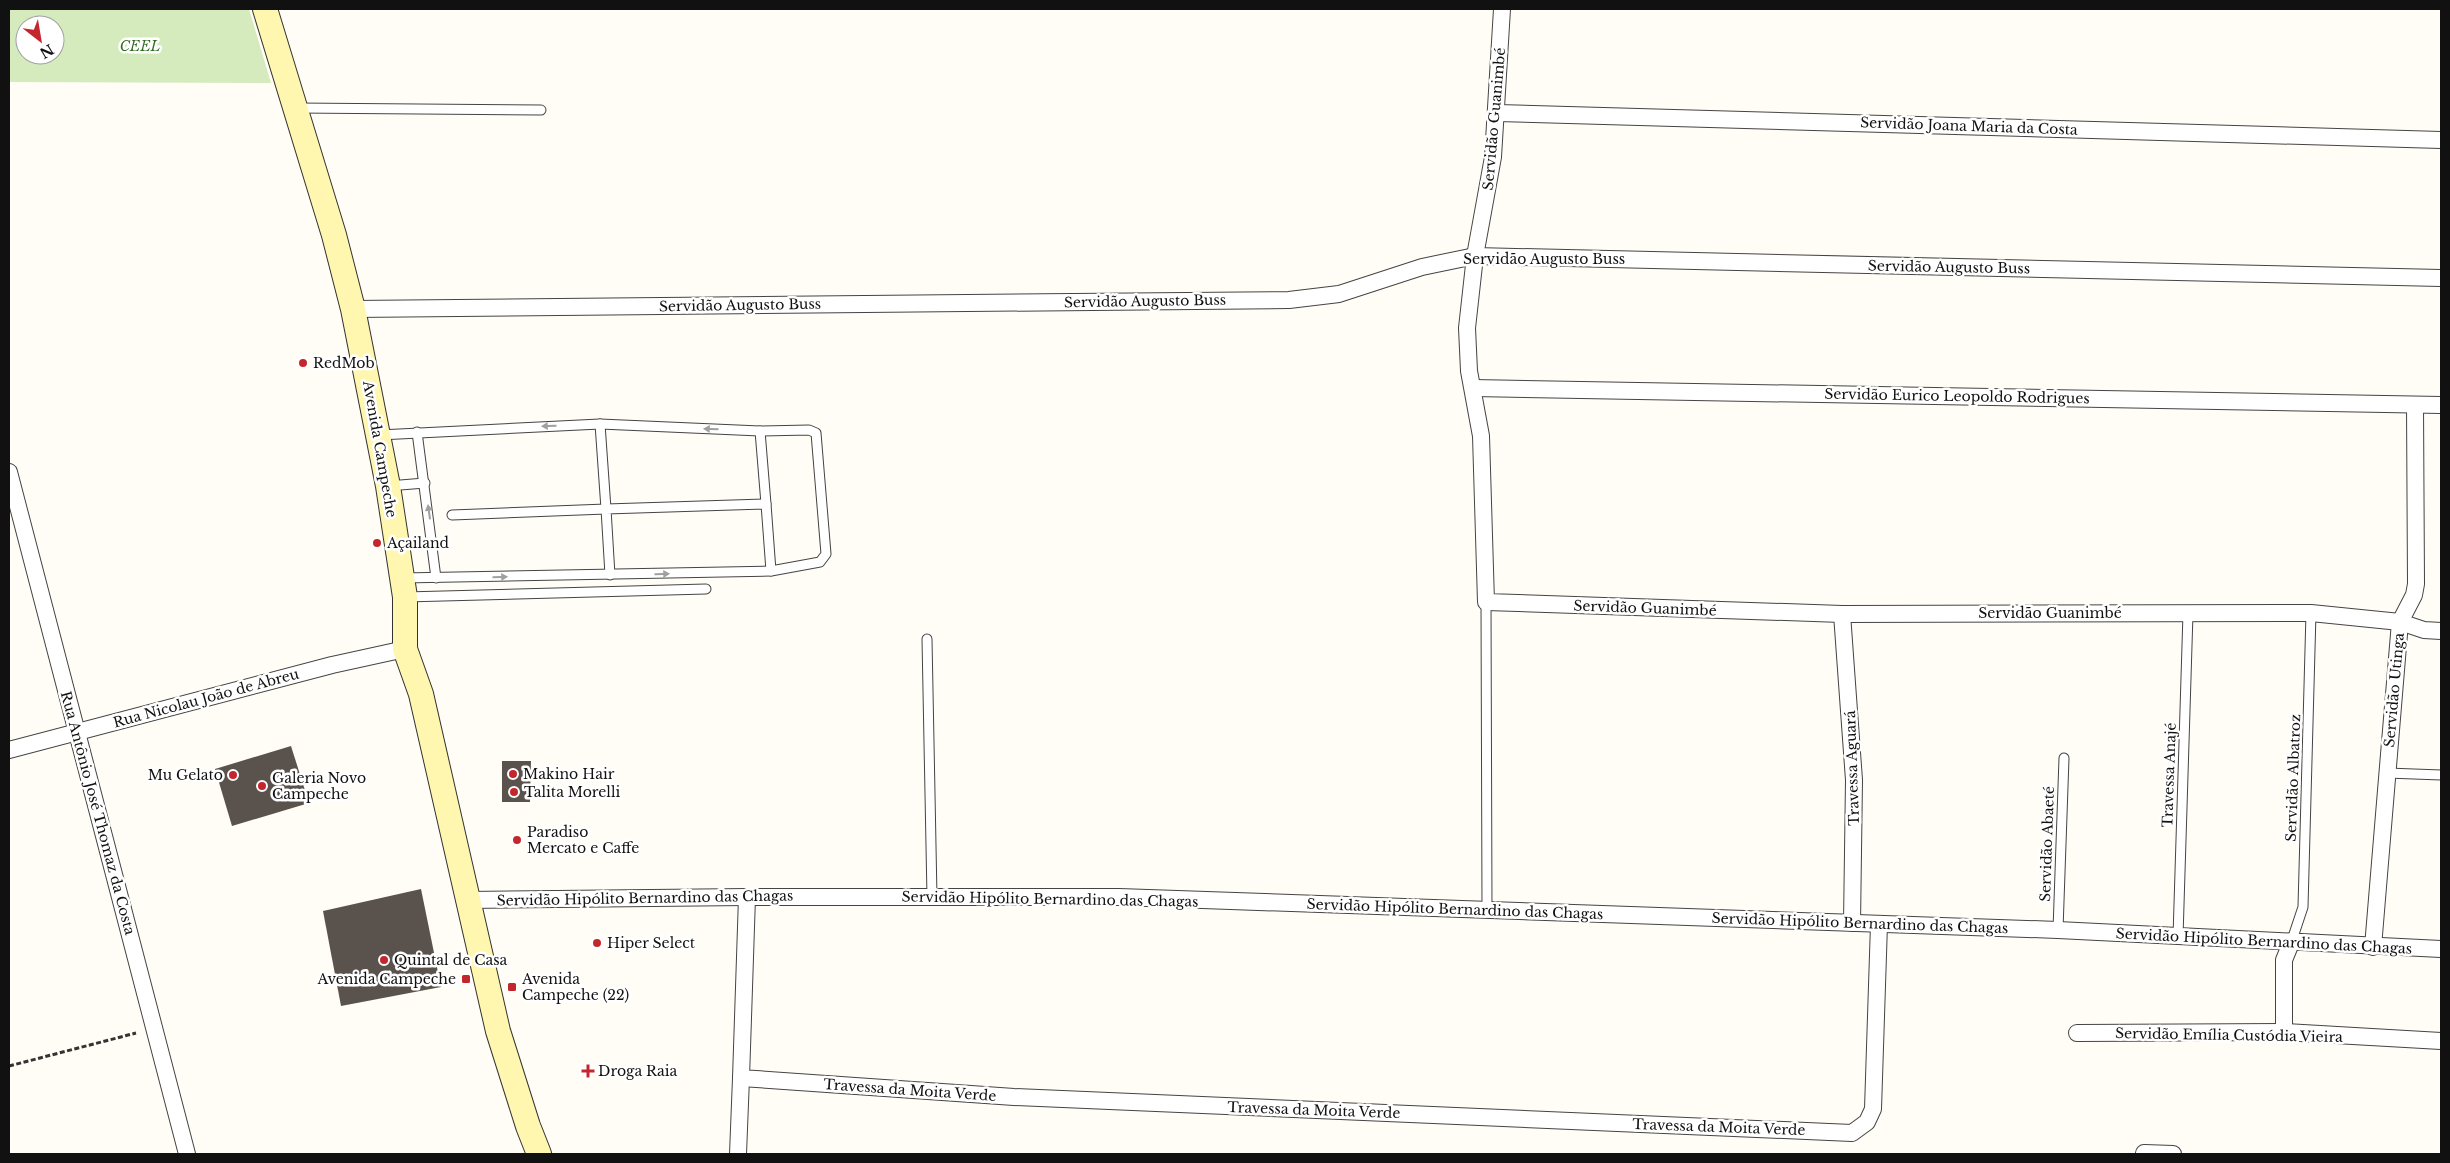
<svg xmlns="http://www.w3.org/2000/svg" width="2450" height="1163" viewBox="0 0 2450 1163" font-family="'Libre Baskerville',serif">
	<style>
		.green { fill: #d5ebbd; fill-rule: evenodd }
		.building { fill: #5a524d }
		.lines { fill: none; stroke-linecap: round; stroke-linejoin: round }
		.lane-casing { stroke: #444; stroke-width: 11 }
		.street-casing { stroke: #444; stroke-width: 18 }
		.secondary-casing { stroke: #333; stroke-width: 26 }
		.path { stroke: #333; stroke-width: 3; stroke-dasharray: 5 2.5; stroke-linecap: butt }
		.lane { stroke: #fff; stroke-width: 9 }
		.street { stroke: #fff; stroke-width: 16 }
		.secondary { stroke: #fff6b0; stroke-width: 24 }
		.oneway { fill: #a0a0a0 }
		.poi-dot { fill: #c4262e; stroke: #fff; stroke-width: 2 }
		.labels { text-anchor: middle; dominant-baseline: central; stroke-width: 5; stroke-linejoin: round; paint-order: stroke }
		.park-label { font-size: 14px; font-style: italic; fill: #2f6b1f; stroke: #fff }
		.street-label { font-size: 14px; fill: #111; stroke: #fff }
		.poi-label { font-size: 14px; fill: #111; stroke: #fff; text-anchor: start }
	</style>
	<rect width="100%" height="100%" fill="#fffdf5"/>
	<!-- green -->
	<path class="green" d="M 9,9 L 249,9 L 271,83 L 9,82 ZM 25,25 L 55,25 L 55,55 L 25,55 Z"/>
	<!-- building -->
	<g class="building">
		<path d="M 291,746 L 309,803 L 232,826 L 215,769 Z"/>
		<path d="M 502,761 L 531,761 L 530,802 L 502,802 Z"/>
		<path d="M 421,889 L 441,987 L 341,1006 L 323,911 Z"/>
	</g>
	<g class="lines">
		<!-- lane casing -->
		<g class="lane-casing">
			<g id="lane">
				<path d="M 296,108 L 541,110"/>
				<path d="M 760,431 L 766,504"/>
				<path d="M 417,432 L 436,578"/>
				<path d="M 379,435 L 600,424 L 760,431 L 809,430 L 816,433 L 826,554 L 820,562 L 771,571 L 766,504 L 606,509 L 610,575"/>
				<path d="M 388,486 L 425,483"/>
				<path d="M 452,515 L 606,509 L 600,424"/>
				<path d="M 402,578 L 771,571"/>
				<path d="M 405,597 L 706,589"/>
				<path d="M 1486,602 L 1487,910"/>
				<path d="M 927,639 L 932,897"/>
				<path d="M 2387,773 L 2441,775"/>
				<path d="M 2058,930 L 2064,758"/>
				<path d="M 2178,937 L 2188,613"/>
				<path d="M 2291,943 L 2303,907 L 2311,613"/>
			</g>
		</g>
		<!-- street casing -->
		<g class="street-casing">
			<g id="street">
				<path d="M 1502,9 L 1493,157 L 1475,256 L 1467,328 L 1469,371 L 1481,436 L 1486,602 L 1842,614 L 2311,613 L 2400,622 L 2424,630 L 2441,631"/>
				<path d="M 1497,113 L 2441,140"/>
				<path d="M 353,309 L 1289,300 L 1339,294 L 1422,267 L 1475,256 L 2441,278"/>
				<path d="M 1473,388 L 2441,405"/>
				<path d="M 9,472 L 187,1154"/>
				<path d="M 1842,614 L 1854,780 L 1852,923"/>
				<path d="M 9,750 L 332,665 L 405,649"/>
				<path d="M 747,897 L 741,1078 L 1014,1097 L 1852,1133 L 1867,1122 L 1873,1109 L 1879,924"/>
				<path d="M 468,900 L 747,897 L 1119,897 L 2058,930 L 2441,949"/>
				<path d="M 2373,947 L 2400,622 L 2414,595 L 2416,584 L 2415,405"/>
				<path d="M 2284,1032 L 2284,960 L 2291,943"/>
				<path d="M 2077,1033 L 2284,1032 L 2441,1041"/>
				<path d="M 2144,1153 L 2173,1154"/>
				<path d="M 738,1154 L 741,1078"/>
			</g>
		</g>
		<!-- secondary casing -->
		<g class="secondary-casing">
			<path id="secondary" d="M 265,9 L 334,235 L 353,309 L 388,486 L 405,597 L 405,649 L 421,694 L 498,1031 L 528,1126 L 539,1154"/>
		</g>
		<!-- path -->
		<path class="path" d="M 9,1066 L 136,1033"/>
		<!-- lane -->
		<use href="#lane" class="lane"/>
		<!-- street -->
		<use href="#street" class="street"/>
		<!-- secondary -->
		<use href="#secondary" class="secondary"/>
	</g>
	<!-- one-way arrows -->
	<defs><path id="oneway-solid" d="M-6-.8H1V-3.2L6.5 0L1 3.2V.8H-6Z" transform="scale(1.25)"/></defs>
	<g class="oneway">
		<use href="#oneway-solid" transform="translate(549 426) rotate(178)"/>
		<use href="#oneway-solid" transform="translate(711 429) rotate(-178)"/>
		<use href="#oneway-solid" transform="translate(429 512) rotate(-98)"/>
		<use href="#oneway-solid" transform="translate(662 574) rotate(-1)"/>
		<use href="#oneway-solid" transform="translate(500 577) rotate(-1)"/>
	</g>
	<!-- markers -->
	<g class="poi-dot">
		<circle cx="303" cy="363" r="5"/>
		<circle cx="377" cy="543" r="5"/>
		<circle cx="513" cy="774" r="5"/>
		<circle cx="233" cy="775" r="5"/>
		<circle cx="262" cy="786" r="5"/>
		<circle cx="514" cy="792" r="5"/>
		<circle cx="517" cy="840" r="5"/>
		<circle cx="597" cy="943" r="5"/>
		<circle cx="384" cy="960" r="5"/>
		<rect x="461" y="974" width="10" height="10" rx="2.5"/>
		<rect x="507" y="982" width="10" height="10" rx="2.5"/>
		<path d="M585.5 1063.5h5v5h5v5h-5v5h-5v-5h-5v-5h5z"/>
	</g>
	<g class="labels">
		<!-- park labels -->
		<g class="park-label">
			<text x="140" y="46">CEEL</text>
		</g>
		<!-- street labels -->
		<g class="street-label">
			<text transform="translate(1494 119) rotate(-85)">Servidão Guanimbé</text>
			<text transform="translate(1969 126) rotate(2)">Servidão Joana Maria da Costa</text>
			<text x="1544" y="259">Servidão Augusto Buss</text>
			<text transform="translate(1949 267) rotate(1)">Servidão Augusto Buss</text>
			<text transform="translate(1145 301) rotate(-1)">Servidão Augusto Buss</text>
			<text transform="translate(740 305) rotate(-1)">Servidão Augusto Buss</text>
			<text transform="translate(1957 396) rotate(1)">Servidão Eurico Leopoldo Rodrigues</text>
			<text transform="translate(380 449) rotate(80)">Avenida Campeche</text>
			<text transform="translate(1645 608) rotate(2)">Servidão Guanimbé</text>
			<text x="2050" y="613">Servidão Guanimbé</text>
			<text transform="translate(2394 690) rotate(-85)">Servidão Utinga</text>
			<text transform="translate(206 698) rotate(-15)">Rua Nicolau João de Abreu</text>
			<text transform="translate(1852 768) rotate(-92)">Travessa Aguará</text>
			<text transform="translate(2169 775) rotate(-88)">Travessa Anajé</text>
			<text transform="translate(2293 778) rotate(-88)">Servidão Albatroz</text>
			<text transform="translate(98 813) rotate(75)">Rua Antônio José Thomaz da Costa</text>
			<text transform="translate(2047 844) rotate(-88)">Servidão Abaeté</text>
			<text transform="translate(645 898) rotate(-1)">Servidão Hipólito Bernardino das Chagas</text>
			<text transform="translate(1050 899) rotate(1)">Servidão Hipólito Bernardino das Chagas</text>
			<text transform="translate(1455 909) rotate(2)">Servidão Hipólito Bernardino das Chagas</text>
			<text transform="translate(1860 923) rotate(2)">Servidão Hipólito Bernardino das Chagas</text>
			<text transform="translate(2264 941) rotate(3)">Servidão Hipólito Bernardino das Chagas</text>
			<text transform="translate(2229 1035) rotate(1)">Servidão Emília Custódia Vieira</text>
			<text transform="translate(910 1090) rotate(4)">Travessa da Moita Verde</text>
			<text transform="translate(1314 1110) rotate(2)">Travessa da Moita Verde</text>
			<text transform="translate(1719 1127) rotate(2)">Travessa da Moita Verde</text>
		</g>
		<!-- poi labels -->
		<g class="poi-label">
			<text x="313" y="363">RedMob</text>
			<text x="387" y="543">Açailand</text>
			<text x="523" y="774">Makino Hair</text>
			<text x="223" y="775" text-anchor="end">Mu Gelato</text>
			<text x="272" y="778">Galeria Novo<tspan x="272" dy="16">Campeche</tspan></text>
			<text x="524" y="792">Talita Morelli</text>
			<text x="527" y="832">Paradiso<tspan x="527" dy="16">Mercato e Caffe</tspan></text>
			<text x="607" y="943">Hiper Select</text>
			<text x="394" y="960">Quintal de Casa</text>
			<text x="456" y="979" text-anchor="end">Avenida Campeche</text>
			<text x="522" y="979">Avenida<tspan x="522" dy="16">Campeche (22)</tspan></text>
			<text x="598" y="1071">Droga Raia</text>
		</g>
	</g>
	<!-- border -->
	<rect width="2450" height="1163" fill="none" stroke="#111111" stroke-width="20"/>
	<!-- north arrow -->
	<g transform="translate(40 40) rotate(149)"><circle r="24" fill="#ffffff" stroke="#a0a0a0"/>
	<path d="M0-4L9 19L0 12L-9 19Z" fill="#c4262e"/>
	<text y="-8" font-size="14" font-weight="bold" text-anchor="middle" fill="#111111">N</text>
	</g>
</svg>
